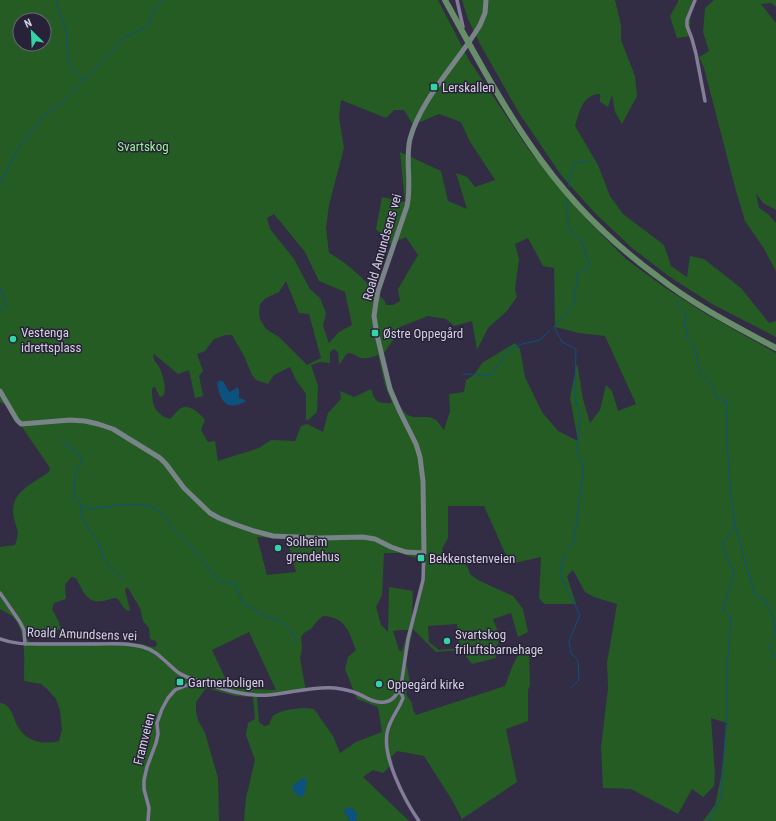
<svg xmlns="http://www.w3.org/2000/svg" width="776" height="821" viewBox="0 0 776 821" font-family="'Roboto Condensed',sans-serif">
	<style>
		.green { fill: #255c24; fill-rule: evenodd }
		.water { fill: #0d517e }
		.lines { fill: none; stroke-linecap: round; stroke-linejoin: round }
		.stream { stroke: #0d517e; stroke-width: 1 }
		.minor { stroke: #837d99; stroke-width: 3.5 }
		.secondary { stroke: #788487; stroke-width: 5 }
		.trunk { stroke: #678e69; stroke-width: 6 }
		.poi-dot { fill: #35d4a7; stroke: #282239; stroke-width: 1.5 }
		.labels { text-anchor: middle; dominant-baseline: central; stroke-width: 3; stroke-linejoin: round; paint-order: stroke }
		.poi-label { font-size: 13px; fill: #d3cfdf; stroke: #282239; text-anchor: start }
		.park-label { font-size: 13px; fill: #9af395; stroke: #282239 }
		.street-label { font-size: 13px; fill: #d3cfdf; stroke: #282239 }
	</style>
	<rect width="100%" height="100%" fill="#322c44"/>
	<!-- green -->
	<g class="green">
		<path d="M 0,0 L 438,0 L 469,60 L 529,150 L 553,180 L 587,220 L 626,259 L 664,287 L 706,314 L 776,353 L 776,821 L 703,821 L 715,805 L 721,777 L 727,723 L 711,718 L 715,774 L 714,786 L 703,797 L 692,789 L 678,814 L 631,789 L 603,788 L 601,748 L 608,688 L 607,663 L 617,604 L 594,597 L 585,592 L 573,570 L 567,576 L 576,604 L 544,604 L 539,598 L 541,557 L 510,564 L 484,506 L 448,506 L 448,538 L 442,549 L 449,565 L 464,562 L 468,568 L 470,574 L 478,580 L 513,596 L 523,609 L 528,632 L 518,637 L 511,613 L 493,619 L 500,637 L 495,653 L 496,658 L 472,664 L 461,650 L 436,652 L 413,629 L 406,662 L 410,682 L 407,690 L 406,694 L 412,703 L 413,710 L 416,715 L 505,686 L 512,667 L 523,645 L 529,649 L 530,685 L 528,690 L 528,721 L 506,729 L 517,782 L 462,819 L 452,800 L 424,756 L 397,751 L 391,757 L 393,763 L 383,773 L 373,770 L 363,777 L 409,821 L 355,821 L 357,820 L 343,810 L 350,821 L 244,821 L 246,798 L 255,760 L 246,735 L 248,723 L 255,719 L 253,697 L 236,696 L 206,688 L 196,702 L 196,712 L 198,720 L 205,733 L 218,778 L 219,821 L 0,821 L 0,703 C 12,704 13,718 18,727 C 27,742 43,745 59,741 L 62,730 L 60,710 L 56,699 L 47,689 L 41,684 L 24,681 C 24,663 27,631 13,617 C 10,614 4,612 0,609 L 0,547 L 15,545 C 20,531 17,531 14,518 C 8,493 32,484 49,472 L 50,468 L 7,405 L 0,402 ZM 20,20 L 44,20 L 44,44 L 20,44 ZM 341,100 L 386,118 L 394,110 L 404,110 L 413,125 L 439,114 L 461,122 L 469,140 L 495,180 L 475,187 L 467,177 L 456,173 L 467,209 L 448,201 L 441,171 L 400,152 L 405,202 L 382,197 L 376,229 L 391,244 L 406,237 L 418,255 L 398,289 L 400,301 L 393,305 L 386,305 L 385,301 C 368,284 350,264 329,253 L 326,228 L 329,205 L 344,148 L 339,117 ZM 274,214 L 305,252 L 319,281 L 345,292 L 352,325 L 339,332 L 329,343 L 323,326 L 326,313 L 320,298 L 310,289 L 294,259 L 270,229 L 267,218 ZM 528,238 L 543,266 L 554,268 L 555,327 L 579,333 L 605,336 L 636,404 L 618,411 L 612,391 L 606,385 L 600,410 L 590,423 L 583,399 L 577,363 L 570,398 L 578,441 L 558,431 L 542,412 L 525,377 L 520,349 L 515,343 L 482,363 L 474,375 L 466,380 L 464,392 L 449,394 L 450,411 L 444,430 C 442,428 440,424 437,421 C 430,414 418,419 410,416 C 397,413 388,370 384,358 L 384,353 L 393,340 L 395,331 L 400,327 L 428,316 L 446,319 L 454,326 L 472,321 L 477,350 L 488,328 L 507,311 L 517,297 L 515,289 L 519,259 L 515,244 ZM 286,281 L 299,313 L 309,314 L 321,358 L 307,365 L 279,337 L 266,329 L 260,319 L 259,312 L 260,304 L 266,298 L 279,292 ZM 226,335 L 232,335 L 244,356 L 252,375 L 256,380 L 268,384 L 274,375 L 290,367 L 296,380 L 306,394 L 306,420 L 308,420 L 317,412 L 318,386 L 311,365 L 320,362 L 330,363 L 330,352 L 334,349 L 338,352 L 339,364 L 340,364 L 345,356 L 348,353 C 357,354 355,356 361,358 C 366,359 373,357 378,355 L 385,385 L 392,403 C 378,404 375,402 371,389 L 354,397 L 340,391 L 341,399 L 328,413 L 323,432 L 307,424 L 301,426 L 295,441 L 271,440 L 259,448 L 218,461 L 215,441 L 208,442 L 201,430 L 205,420 C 201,415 199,413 193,409 C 181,403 178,411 170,419 C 154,414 152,404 152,388 L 155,387 L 160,397 L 163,396 C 168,389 162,372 158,365 C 155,361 152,359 154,354 L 178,374 L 189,370 L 195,398 L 203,396 L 199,376 L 203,371 L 197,354 L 205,351 L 214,339 ZM 257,537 L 287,539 L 296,572 L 267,575 ZM 384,553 L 399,553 L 421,559 L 422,578 L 412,618 L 413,591 L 389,587 L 388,632 L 381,625 L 376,607 L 382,595 ZM 71,577 L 76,578 C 80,585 85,599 94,601 C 96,602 101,601 104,601 C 108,600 112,598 117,598 C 121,602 123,610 129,611 L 130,610 L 125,590 L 126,588 L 128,588 L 140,608 L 143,621 L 149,628 L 150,639 L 156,641 L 157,645 L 155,647 L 152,647 L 142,644 L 126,642 L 30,642 L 27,639 L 26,629 L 33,629 L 61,630 L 59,622 L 52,609 L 54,603 L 66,599 L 65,585 ZM 323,616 C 346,617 349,632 356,650 L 348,657 L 345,669 L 357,699 L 378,707 L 382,732 L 356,742 L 340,753 L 333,736 L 314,709 C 304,707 280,709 273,716 C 271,719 270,722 269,725 L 264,726 L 259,722 L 257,698 L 260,696 L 279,695 L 306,691 L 300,658 L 302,648 L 301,637 L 304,633 L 311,629 L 317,621 ZM 457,624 L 459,648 L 439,650 L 429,642 L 428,626 ZM 401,630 L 408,630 L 402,652 L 399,650 L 393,631 ZM 249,632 L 276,690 L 230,688 L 212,650 Z"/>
		<path d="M 462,0 L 615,0 L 621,25 L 621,40 L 635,76 L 637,96 L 622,124 L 615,112 L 612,95 L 608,107 L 600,102 L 600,94 C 582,95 580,111 575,126 L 598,165 L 610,196 L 623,214 L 664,245 L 671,266 L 687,277 L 690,256 L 704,259 L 741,288 L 769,323 L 776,321 L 776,337 L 712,304 L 670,277 L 632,248 L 594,212 L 561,175 L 519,113 L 480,44 L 468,19 Z"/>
		<path d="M 678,0 L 692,0 L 690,23 L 690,36 L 677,38 L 670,16 L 678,2 Z"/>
		<path d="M 714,0 L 776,0 L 776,7 L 771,3 L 761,4 L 776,23 L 776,210 L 763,203 L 756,193 L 759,208 L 768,214 L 776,223 L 776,271 L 763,247 L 745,221 L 735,187 L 704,68 L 699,57 L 709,51 L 703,32 L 705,8 Z"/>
	</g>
	<!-- water -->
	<g class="water">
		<path d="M 219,381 L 223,381 L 228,390 L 230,392 L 238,387 L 239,390 L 239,398 L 245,400 L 245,402 C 225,411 221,402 217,383 Z"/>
		<path d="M 304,777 L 307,780 L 304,796 L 300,797 L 293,791 L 293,785 Z"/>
		<path d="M 350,807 L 357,813 L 357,820 L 355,821 L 350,821 L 343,810 Z"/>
	</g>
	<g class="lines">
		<!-- stream -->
		<g class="stream">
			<path d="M 55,0 L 67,33 L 68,54 L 69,64 L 78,75 L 85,80"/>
			<path d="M 0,182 L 21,144 L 43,117 L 64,101 L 113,51 L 123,38 L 144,28 L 149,23 L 154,10 L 161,3 L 163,0"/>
			<path d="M 569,187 L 570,174 L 575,163 L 588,161"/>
			<path d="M 568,198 L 567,211 L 569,229 L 581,240 L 590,266 L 577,274 L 575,301 L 562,318 L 554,327 L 562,342 L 576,349 L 575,398 L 580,416 L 577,452 L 584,466 L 574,541 L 569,549"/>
			<path d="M 0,287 L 4,297 L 6,307 L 0,311"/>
			<path d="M 678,300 L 678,306 L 686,313 L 684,325 L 688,331 L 687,338 L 694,346 L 700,372 L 712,386 L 717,398 L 727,402 L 727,443 L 731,495 L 735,525 L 722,545 L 734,572 L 723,611 L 731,617 L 727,672 L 727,710 L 721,799 L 708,821"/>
			<path d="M 463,374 L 491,375 L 508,351 L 522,344 L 540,340 L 549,331"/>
			<path d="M 63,440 L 66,445 L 79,454 L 81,458 L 82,462 L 75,474 L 74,497 L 81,505 L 90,509 L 120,505 L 139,504 L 151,506 L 163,514 L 173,530 L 190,545 L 219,581 L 236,584 L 242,602 L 262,614 L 265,617 C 268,618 272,617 275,619 C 284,622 293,633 296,642"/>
			<path d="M 81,506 C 80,521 92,532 99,545 C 102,552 105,560 110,567 C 114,572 120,574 123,580"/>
			<path d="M 735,526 L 755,595 L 765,599 L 772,615 L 776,630 L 773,639"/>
			<path d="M 566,553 L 563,558 L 560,575 L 580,615 L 569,641 L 571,653 L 578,661 L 579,680 L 571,688"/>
			<path d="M 771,643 L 770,648 L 776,658"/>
		</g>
		<!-- minor -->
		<g class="minor">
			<path d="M 457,0 L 463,27"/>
			<path d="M 695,0 L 687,20 L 687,26 L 692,39 L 696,54 L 705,101"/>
			<path d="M 0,593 L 20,622 L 24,630 L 25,644"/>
			<path d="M 0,639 C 13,644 26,644 39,644 C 58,644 77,644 97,644 C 109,644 121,643 133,645 C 144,646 155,651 163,659 C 168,663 173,669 179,673 C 183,676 190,678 195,680 C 219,688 244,697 269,695 C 291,693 313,686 335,688 C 342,689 350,690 356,693 C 365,696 374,704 385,702 C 393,701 398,693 401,686 L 408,639 L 423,580 L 424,553"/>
			<path d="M 399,691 L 402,695 L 403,698 C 399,709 391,718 388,729 C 380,754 405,801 419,821"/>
			<path d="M 148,821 L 149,808 L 144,789 L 144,780 L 147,767 L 156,743 L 158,734 L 157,723 L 162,709 L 168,698 L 175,690 L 197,681"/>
		</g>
		<!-- secondary -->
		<path class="secondary" d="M 0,391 L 17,420 L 21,424 L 70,420 L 85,421 L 98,424 L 113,429 L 160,458 L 166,464 L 184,488 L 210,513 L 219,518 L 234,524 L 254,531 L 273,536 L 320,538 L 363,537 L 375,539 L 391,547 L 406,552 L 424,553 L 423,481 L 420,457 L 416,444 L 400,412 L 390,389 L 377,335 L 374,316 L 376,302 L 378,291 L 407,206 C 412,183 405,160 410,139 C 421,98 459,61 480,25 L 485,13 L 486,0"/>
		<!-- trunk -->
		<path class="trunk" d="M 445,0 C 472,49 499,100 531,146 C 565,196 608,240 657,276 C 694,305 735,326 776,348"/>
	</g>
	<!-- markers -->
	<g class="poi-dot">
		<rect x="430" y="83" width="8" height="8" rx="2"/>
		<rect x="371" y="329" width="8" height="8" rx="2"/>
		<circle cx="13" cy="339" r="4"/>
		<circle cx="278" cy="548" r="4"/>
		<rect x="417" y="554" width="8" height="8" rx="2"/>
		<circle cx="447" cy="641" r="4"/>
		<rect x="176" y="678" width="8" height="8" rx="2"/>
		<circle cx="379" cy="684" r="4"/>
	</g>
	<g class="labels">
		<!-- poi labels -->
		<g class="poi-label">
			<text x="442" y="87">Lerskallen</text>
			<text x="21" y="332">Vestenga<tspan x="21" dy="15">idrettsplass</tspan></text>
			<text x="383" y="333">Østre Oppegård</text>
			<text x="286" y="541">Solheim<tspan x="286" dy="15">grendehus</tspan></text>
			<text x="429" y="558">Bekkenstenveien</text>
			<text x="455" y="634">Svartskog<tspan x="455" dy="15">friluftsbarnehage</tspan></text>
			<text x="188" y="682">Gartnerboligen</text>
			<text x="387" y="684">Oppegård kirke</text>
		</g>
		<!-- park labels -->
		<g class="park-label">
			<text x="143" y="146">Svartskog</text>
		</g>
		<!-- street labels -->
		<g class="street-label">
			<text transform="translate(382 247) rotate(-74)">Roald Amundsens vei</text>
			<text transform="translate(82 634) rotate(2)">Roald Amundsens vei</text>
			<text transform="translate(144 739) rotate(-76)">Framveien</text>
		</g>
	</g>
	<!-- north arrow -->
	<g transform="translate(32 32) rotate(336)"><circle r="19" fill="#282239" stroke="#6c677b"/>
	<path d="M0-3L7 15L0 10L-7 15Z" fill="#35d4a7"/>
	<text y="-6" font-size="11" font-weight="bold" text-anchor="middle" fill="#d3cfdf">N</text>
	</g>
</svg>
